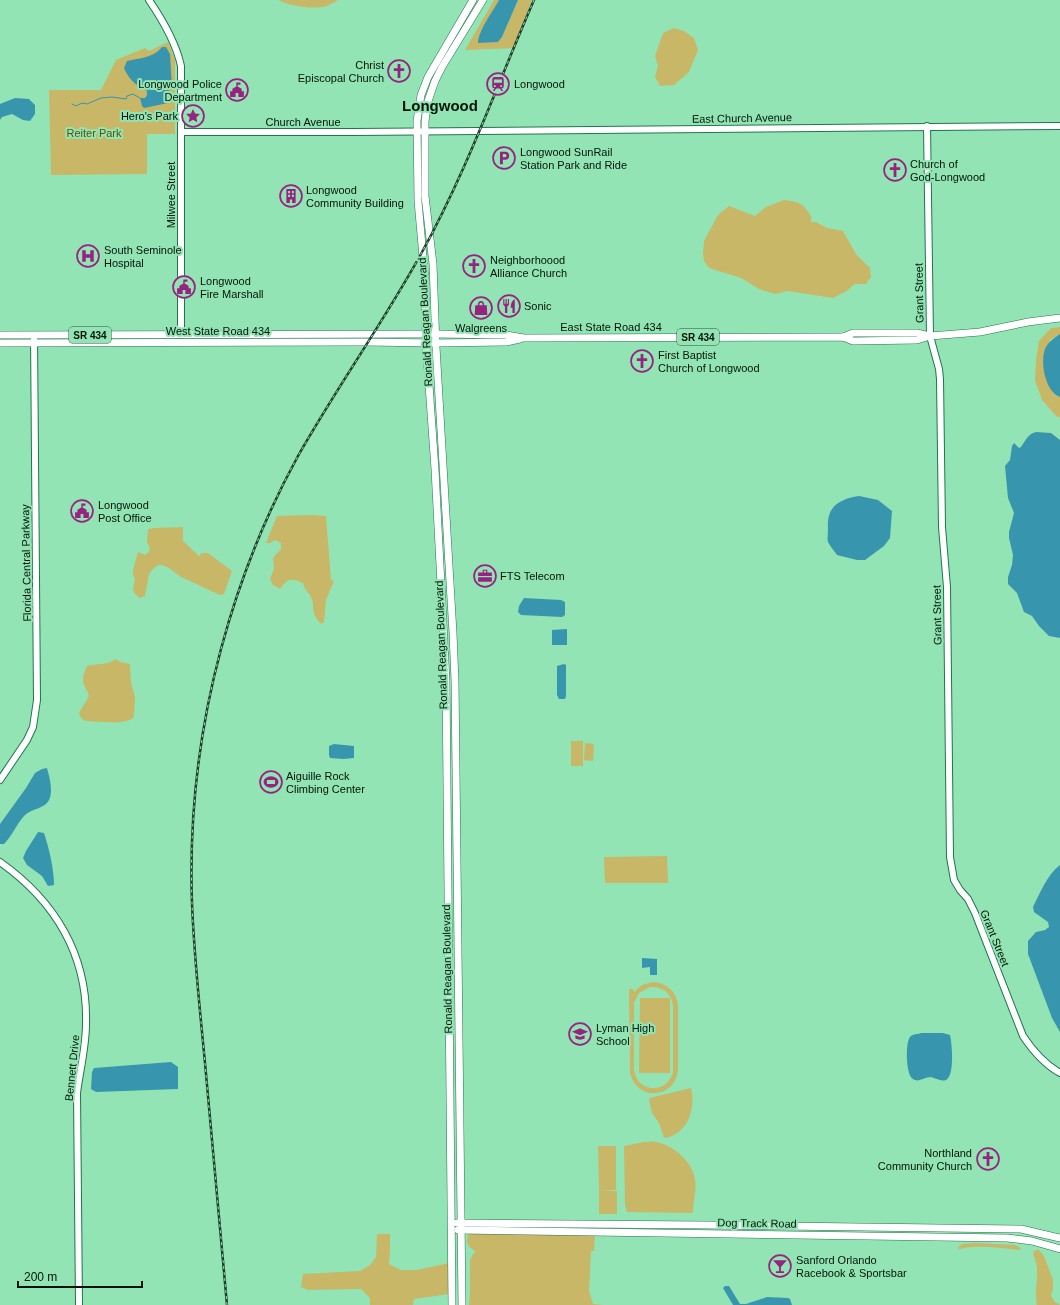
<svg xmlns="http://www.w3.org/2000/svg" width="1060" height="1305" viewBox="0 0 1060 1305" font-family="Helvetica,sans-serif">
	<style>
		.green { fill: #c8b767; fill-rule: evenodd }
		.water { fill: #3796ae }
		.lines { fill: none; stroke-linecap: round; stroke-linejoin: round }
		.stream { stroke: #3796ae; stroke-width: 1 }
		.tertiary-casing { stroke: #20764c; stroke-width: 8 }
		.secondary-casing { stroke: #20764c; stroke-width: 8 }
		.primary-casing { stroke: #20764c; stroke-width: 8 }
		.tertiary { stroke: #fff; stroke-width: 6 }
		.secondary { stroke: #fff; stroke-width: 7 }
		.primary { stroke: #fff; stroke-width: 7 }
		.rail-casing { stroke: #1e3e2a; stroke-width: 2.5 }
		.rail { stroke: #93e4b4; stroke-width: 1; stroke-dasharray: 3; stroke-linecap: butt }
		.labels { text-anchor: middle; dominant-baseline: central; stroke-width: 4; stroke-linejoin: round; paint-order: stroke }
		.shield { fill: #93e4b4; stroke: #2c523b; stroke-width: 1 }
		.shield-label { font-size: 10px; font-weight: bold; fill: #001407 }
		.poi-label { font-size: 11px; fill: #001407; stroke: #93e4b4; text-anchor: start }
		.street-label { font-size: 11px; fill: #001407; stroke: #93e4b4 }
		.park-label { font-size: 11px; fill: #5e5002; stroke: #93e4b4 }
		.district-label { font-size: 15px; font-weight: bold; fill: #001407; stroke: #93e4b4 }
	</style>
	<rect width="100%" height="100%" fill="#93e4b4"/>
	<!-- green -->
	<g class="green">
		<path d="M 278,0 L 338,0 C 335,2 331,4 327,6 C 314,10 290,6 278,0 Z"/>
		<path d="M 494,0 L 499,0 L 482,29 L 478,39 L 498,42 L 502,37 L 518,0 L 532,0 L 513,48 L 465,50 Z"/>
		<path d="M 674,28 L 684,31 L 694,38 L 698,50 L 689,72 L 674,85 L 660,86 L 655,77 L 658,66 L 655,56 L 663,33 Z"/>
		<path d="M 168,42 L 175,60 L 175,134 L 147,134 L 147,174 L 51,175 L 49,90 L 101,90 L 116,60 L 145,48 L 149,51 Z"/>
		<path d="M 784,200 C 799,202 804,203 812,218 L 811,218 L 811,222 L 816,222 L 827,228 L 843,231 L 856,254 L 870,268 L 871,277 L 866,284 L 855,284 L 845,292 L 833,298 L 788,291 L 775,294 L 759,289 L 741,278 L 709,268 L 704,261 L 703,253 L 704,241 L 718,215 L 729,206 L 755,216 L 766,207 Z"/>
		<path d="M 1060,327 L 1060,334 L 1050,340 L 1057,396 L 1060,397 L 1060,417 L 1057,417 L 1042,400 L 1035,380 L 1036,361 L 1039,341 L 1051,328 Z"/>
		<path d="M 313,515 L 326,516 L 331,580 L 334,581 L 326,600 L 324,622 L 321,624 C 309,611 316,608 311,597 C 308,591 304,589 303,583 C 290,577 287,579 280,589 L 273,585 L 270,579 L 274,569 L 273,558 L 281,549 L 281,543 L 275,540 L 270,543 L 266,543 L 277,516 Z"/>
		<path d="M 183,527 L 183,541 L 199,556 L 202,553 L 208,553 L 232,571 L 224,594 L 220,595 L 181,577 L 169,568 L 162,565 L 158,565 L 153,569 L 149,574 L 145,596 L 140,598 L 135,594 L 133,590 L 135,578 L 133,575 L 133,570 L 138,552 L 145,555 L 148,553 L 150,549 L 147,542 L 148,529 L 154,528 Z"/>
		<path d="M 116,659 L 120,662 L 130,664 L 131,683 L 135,697 L 134,717 C 126,726 97,721 85,721 L 81,718 L 79,713 L 89,696 C 88,692 87,691 85,687 C 81,681 84,672 87,666 C 98,663 105,666 116,659 Z"/>
		<rect x="571" y="741" width="12" height="25"/>
		<path d="M 585,743 L 594,744 L 593,761 L 584,760 Z"/>
		<path d="M 667,856 L 668,883 L 605,883 L 604,857 Z"/>
		<path d="M 653,982 C 667,983 677,992 678,1006 L 678,1069 C 676,1099 637,1102 630,1073 L 629,989 L 633,989 L 634,992 L 642,985 ZM 650,987 C 663,986 672,994 673,1006 L 673,1072 C 667,1095 636,1093 634,1069 L 634,1003 L 639,993 Z"/>
		<path d="M 640,998 L 670,998 L 670,1073 L 639,1073 Z"/>
		<path d="M 691,1088 C 696,1108 688,1135 664,1138 L 659,1123 L 652,1113 L 649,1100 L 650,1098 Z"/>
		<path d="M 644,1142 C 648,1142 652,1141 656,1142 C 673,1145 692,1161 695,1179 C 697,1190 693,1201 693,1213 L 627,1212 L 625,1205 L 624,1146 Z"/>
		<path d="M 598,1146 L 616,1146 L 616,1190 L 599,1191 Z"/>
		<rect x="599" y="1191" width="18" height="23"/>
		<path d="M 473,1233 L 595,1234 L 594,1251 L 591,1251 L 589,1291 L 593,1304 L 603,1305 L 469,1305 L 470,1293 L 470,1260 L 473,1254 L 476,1252 C 469,1247 465,1244 468,1235 Z"/>
		<path d="M 377,1234 L 390,1234 L 390,1253 L 389,1264 L 401,1270 L 417,1270 L 449,1263 L 449,1294 L 414,1299 L 413,1305 L 370,1305 L 370,1298 L 361,1289 L 308,1290 L 301,1287 L 303,1274 L 360,1271 L 370,1265 L 376,1257 Z"/>
		<path d="M 974,1243 L 1015,1245 L 1021,1248 L 1020,1250 C 1004,1248 987,1246 971,1247 C 966,1247 963,1249 958,1249 L 959,1246 L 963,1244 Z"/>
		<path d="M 1037,1250 L 1039,1250 L 1044,1256 L 1053,1280 L 1053,1289 L 1051,1296 L 1055,1302 L 1060,1305 L 1037,1305 C 1033,1286 1042,1273 1033,1254 L 1034,1251 Z"/>
	</g>
	<!-- water -->
	<g class="water">
		<path d="M 499,0 L 518,0 L 502,37 L 498,42 L 478,43 C 478,31 493,11 499,0 Z"/>
		<path d="M 162,47 L 166,47 L 170,54 L 172,88 L 165,94 L 165,96 L 168,98 L 168,103 L 144,108 L 142,106 L 140,98 L 145,98 L 147,95 L 147,91 C 137,86 129,80 124,68 L 127,61 C 140,58 153,58 162,47 Z"/>
		<path d="M 15,98 L 29,99 L 35,105 L 35,114 L 30,121 L 23,120 L 12,114 L 2,117 L 0,120 L 0,104 Z"/>
		<path d="M 1060,334 L 1060,397 C 1045,392 1040,362 1045,349 C 1048,342 1054,338 1060,334 Z"/>
		<path d="M 1036,432 L 1051,433 L 1060,440 L 1060,638 L 1049,636 L 1039,626 L 1032,616 L 1024,612 L 1017,593 L 1008,584 L 1008,577 L 1012,565 L 1013,555 L 1009,538 L 1009,532 L 1014,513 L 1008,498 L 1005,466 L 1010,460 L 1012,446 L 1014,443 L 1019,448 L 1021,447 C 1025,441 1028,434 1036,432 Z"/>
		<path d="M 859,496 L 878,500 L 892,511 L 890,538 L 884,546 L 865,560 L 857,560 L 837,555 C 834,551 830,546 828,542 C 827,538 828,533 828,529 C 826,507 839,499 859,496 Z"/>
		<path d="M 524,598 L 561,600 L 565,602 L 565,615 L 562,617 L 521,615 L 518,612 L 519,606 Z"/>
		<path d="M 567,629 L 567,645 L 552,645 L 552,630 Z"/>
		<path d="M 564,664 L 566,665 L 566,696 L 565,699 L 559,699 L 557,695 L 557,666 Z"/>
		<path d="M 334,744 L 354,746 L 354,758 L 343,759 L 330,758 L 329,755 L 329,746 Z"/>
		<path d="M 47,768 C 50,779 56,800 43,806 C 36,810 30,810 24,816 C 16,825 12,836 4,844 L 0,844 L 0,824 L 26,788 L 35,773 L 42,769 Z"/>
		<path d="M 38,832 L 44,833 C 49,848 54,869 54,885 L 48,886 L 42,876 L 27,865 L 23,858 L 26,851 Z"/>
		<path d="M 1060,865 L 1060,1032 L 1052,1018 L 1028,954 L 1028,941 L 1036,932 L 1045,930 L 1049,927 L 1048,922 L 1034,912 L 1033,907 C 1040,893 1047,875 1060,865 Z"/>
		<path d="M 642,958 L 657,959 L 657,975 L 650,975 L 650,967 L 642,968 Z"/>
		<path d="M 922,1033 L 943,1033 L 950,1035 C 952,1043 955,1076 946,1080 C 941,1082 935,1078 931,1077 C 924,1077 919,1083 913,1079 C 906,1076 905,1043 910,1037 C 912,1034 918,1034 922,1033 Z"/>
		<path d="M 171,1062 L 178,1067 L 178,1089 L 96,1092 L 91,1089 L 92,1072 L 94,1068 Z"/>
		<path d="M 725,1286 L 729,1286 L 740,1304 L 746,1304 L 767,1297 L 788,1298 L 790,1299 L 792,1305 L 733,1305 L 723,1288 Z"/>
	</g>
	<g class="lines">
		<!-- stream -->
		<path class="stream" d="M 72,104 L 76,106 L 82,103 L 87,104 L 101,98 L 112,97 L 126,99 L 127,96 L 133,94 L 140,98"/>
		<!-- tertiary casing -->
		<g class="tertiary-casing">
			<g id="tertiary">
				<path d="M 149,0 C 162,19 176,43 181,66 L 181,335"/>
				<path d="M 927,126 L 930,336 L 939,369 L 940,379 L 942,527 L 947,587 L 950,857 L 954,880 L 960,890 L 968,899 L 975,913 L 1023,1036 C 1033,1051 1044,1064 1060,1073"/>
				<path d="M 181,132 L 354,132 L 1060,126"/>
				<path d="M 0,780 L 27,740 L 33,727 L 37,700 L 34,335"/>
				<path d="M 0,862 C 55,901 88,955 86,1024 C 86,1047 80,1070 77,1093 L 79,1305"/>
			</g>
		</g>
		<!-- secondary casing -->
		<g class="secondary-casing">
			<g id="secondary">
				<path d="M 457,1223 L 705,1225 L 1021,1229 L 1060,1238"/>
				<path d="M 458,1230 L 1007,1238 L 1032,1241 L 1060,1249"/>
				<path d="M 452,1305 L 446,681 L 435,469 L 426,343 L 425,279 L 418,201 L 417,121 L 421,95 L 428,77 L 473,0"/>
				<path d="M 462,1305 L 455,681 L 453,633 L 436,347 L 433,264 L 425,196 L 425,122 L 427,104 L 435,81 L 442,67 L 483,0"/>
			</g>
		</g>
		<!-- primary casing -->
		<g class="primary-casing">
			<g id="primary">
				<path d="M 0,335 L 436,334 L 506,335 L 524,338 L 843,337 L 853,341 L 917,340 L 930,336 L 980,332 L 1028,322 L 1060,318"/>
				<path d="M 843,337 L 853,333 L 917,333 L 929,336"/>
				<path d="M 0,343 L 365,342 L 436,343 L 506,342 L 520,339"/>
			</g>
		</g>
		<!-- tertiary -->
		<use href="#tertiary" class="tertiary"/>
		<!-- secondary -->
		<use href="#secondary" class="secondary"/>
		<!-- primary -->
		<use href="#primary" class="primary"/>
		<!-- rail casing -->
		<g class="rail-casing">
			<path id="rail" d="M 227,1305 C 220,1224 212,1144 205,1063 C 200,1010 194,957 192,903 C 189,818 199,731 221,649 C 239,582 265,516 298,456 C 337,387 383,323 421,254 C 466,173 497,85 534,0"/>
		</g>
		<!-- rail -->
		<use href="#rail" class="rail"/>
	</g>
	<!-- icons -->
	<defs>
		<g id="church-ring" transform="scale(1.15)"><circle r="9.5" fill="#93e4b4" stroke="#972380" stroke-width="1.5"/><path d="M-1.2-6h2.4v3.5h3.3v2.4h-3.3V6h-2.4V-.1h-3.3v-2.4h3.3Z" fill="#972380"/></g>
		<g id="station-ring" transform="scale(1.15)"><circle r="9.5" fill="#93e4b4" stroke="#972380" stroke-width="1.5"/><path d="M-3-6H3Q5-6 5-4V2Q5 4 3 4L4.5 6H3L1.5 4h-3L-3 6H-4.5L-3 4Q-5 4-5 2V-4Q-5-6-3-6ZM-3.5-4v3h7v-3ZM-3.5 1v1.5H-2V1ZM2 1v1.5H3.5V1Z" fill="#972380"/></g>
		<g id="civic-ring" transform="scale(1.15)"><circle r="9.5" fill="#93e4b4" stroke="#972380" stroke-width="1.5"/><path d="M-.6-6.5H3V-4.5H.6V-3L4-1V1h2V6H-6V1h2V-1L-.6-3ZM-1.2 2.5V6h2.4V2.5Z" fill="#972380"/></g>
		<g id="sight-ring" transform="scale(1.15)"><circle r="9.5" fill="#93e4b4" stroke="#972380" stroke-width="1.5"/><path d="M0-6L1.8-2.2L6-1.7L2.9 1.2L3.7 5.4L0 3.3L-3.7 5.4L-2.9 1.2L-6-1.7L-1.8-2.2Z" fill="#972380"/></g>
		<g id="parking-ring" transform="scale(1.15)"><circle r="9.5" fill="#93e4b4" stroke="#972380" stroke-width="1.5"/><path d="M-3.5-5.5H1a3.5 3.5 0 0 1 0 7H-1V5.5H-3.5ZM-1-3.4V-.6H.8a1.4 1.4 0 0 0 0-2.8Z" fill="#972380"/></g>
		<g id="building-ring" transform="scale(1.15)"><circle r="9.5" fill="#93e4b4" stroke="#972380" stroke-width="1.5"/><path d="M-4-6H4V6H1V3H-1V6H-4ZM-2.5-4.3h1.7v1.8h-1.7ZM.8-4.3h1.7v1.8H.8ZM-2.5-1h1.7V.8h-1.7ZM.8-1h1.7V.8H.8Z" fill="#972380"/></g>
		<g id="hospital-ring" transform="scale(1.15)"><circle r="9.5" fill="#93e4b4" stroke="#972380" stroke-width="1.5"/><path d="M-5-5h3v3.5h4V-5h3V5h-3V1.5h-4V5h-3Z" fill="#972380"/></g>
		<g id="restaurant-ring" transform="scale(1.15)"><circle r="9.5" fill="#93e4b4" stroke="#972380" stroke-width="1.5"/><path d="M-5-6h1v4h1v-4h1v4h1v-4h1v5L-1.5 .5V6h-2V.5L-5-1ZM5-6V6H3V1.5H1.5Q1.5-4 5-6Z" fill="#972380"/></g>
		<g id="shop-ring" transform="scale(1.15)"><circle r="9.5" fill="#93e4b4" stroke="#972380" stroke-width="1.5"/><path d="M-5-2.5h2.3a2.7 3.5 0 0 1 5.4 0H5L5.5 6h-11ZM-1.5-2.5h3a1.5 2.3 0 0 0-3 0Z" fill="#972380"/></g>
		<g id="office-ring" transform="scale(1.15)"><circle r="9.5" fill="#93e4b4" stroke="#972380" stroke-width="1.5"/><path d="M-6-3h4V-5.5h4V-3h4V5H-6ZM-1-4.5V-3h2v-1.5ZM-6 0V1H6V0Z" fill="#972380"/></g>
		<g id="stadium-ring" transform="scale(1.15)"><circle r="9.5" fill="#93e4b4" stroke="#972380" stroke-width="1.5"/><path d="M0-5a6.5 5 0 1 0 0 10a6.5 5 0 1 0 0-10ZM-3.5-1.8h7v3.6h-7Z" fill="#972380"/></g>
		<g id="school-ring" transform="scale(1.15)"><circle r="9.5" fill="#93e4b4" stroke="#972380" stroke-width="1.5"/><path d="M0-5L7-2L0 1L-7-2ZM-4 1L0 2.5L4 1V4Q0 6-4 4Z" fill="#972380"/></g>
		<g id="bar-ring" transform="scale(1.15)"><circle r="9.5" fill="#93e4b4" stroke="#972380" stroke-width="1.5"/><path d="M-6-5H6L.8 .8V4.5H3.5V6h-7V4.5H-.8V.8Z" fill="#972380"/></g>
	</defs>
	<g fill-rule="evenodd">
		<use href="#church-ring" x="399" y="71"/>
		<use href="#station-ring" x="498" y="84"/>
		<use href="#civic-ring" x="237" y="90"/>
		<use href="#sight-ring" x="193" y="116"/>
		<use href="#parking-ring" x="504" y="158"/>
		<use href="#church-ring" x="895" y="170"/>
		<use href="#building-ring" x="291" y="196"/>
		<use href="#hospital-ring" x="88" y="256"/>
		<use href="#church-ring" x="474" y="266"/>
		<use href="#civic-ring" x="184" y="287"/>
		<use href="#restaurant-ring" x="509" y="306"/>
		<use href="#shop-ring" x="481" y="308"/>
		<use href="#church-ring" x="642" y="361"/>
		<use href="#civic-ring" x="82" y="511"/>
		<use href="#office-ring" x="485" y="576"/>
		<use href="#stadium-ring" x="271" y="782"/>
		<use href="#school-ring" x="580" y="1034"/>
		<use href="#church-ring" x="988" y="1159"/>
		<use href="#bar-ring" x="780" y="1266"/>
	</g>
	<g class="labels">
		<!-- shield labels -->
		<g class="shield">
			<rect x="69" y="327" width="42" height="16" rx="3"/>
			<rect x="677" y="329" width="42" height="16" rx="3"/>
		</g>
		<g class="shield-label">
			<text x="90" y="335">SR 434</text>
			<text x="698" y="337">SR 434</text>
		</g>
		<!-- poi labels -->
		<g class="poi-label">
			<text x="384" y="65" text-anchor="end">Christ<tspan x="384" dy="13">Episcopal Church</tspan></text>
			<text x="222" y="84" text-anchor="end">Longwood Police<tspan x="222" dy="13">Department</tspan></text>
			<text x="514" y="84">Longwood</text>
			<text x="178" y="116" text-anchor="end">Hero's Park</text>
			<text x="520" y="152">Longwood SunRail<tspan x="520" dy="13">Station Park and Ride</tspan></text>
			<text x="910" y="164">Church of<tspan x="910" dy="13">God-Longwood</tspan></text>
			<text x="306" y="190">Longwood<tspan x="306" dy="13">Community Building</tspan></text>
			<text x="104" y="250">South Seminole<tspan x="104" dy="13">Hospital</tspan></text>
			<text x="490" y="260">Neighborhoood<tspan x="490" dy="13">Alliance Church</tspan></text>
			<text x="200" y="281">Longwood<tspan x="200" dy="13">Fire Marshall</tspan></text>
			<text x="524" y="306">Sonic</text>
			<text x="481" y="328" text-anchor="middle">Walgreens</text>
			<text x="658" y="355">First Baptist<tspan x="658" dy="13">Church of Longwood</tspan></text>
			<text x="98" y="505">Longwood<tspan x="98" dy="13">Post Office</tspan></text>
			<text x="500" y="576">FTS Telecom</text>
			<text x="286" y="776">Aiguille Rock<tspan x="286" dy="13">Climbing Center</tspan></text>
			<text x="596" y="1028">Lyman High<tspan x="596" dy="13">School</tspan></text>
			<text x="972" y="1153" text-anchor="end">Northland<tspan x="972" dy="13">Community Church</tspan></text>
			<text x="796" y="1260">Sanford Orlando<tspan x="796" dy="13">Racebook &amp; Sportsbar</tspan></text>
		</g>
		<!-- street labels -->
		<g class="street-label">
			<text transform="translate(742 118) rotate(-1)">East Church Avenue</text>
			<text x="303" y="122">Church Avenue</text>
			<text transform="translate(171 195) rotate(-90)">Milwee Street</text>
			<text transform="translate(919 293) rotate(-91)">Grant Street</text>
			<text transform="translate(425 322) rotate(-93)">Ronald Reagan Boulevard</text>
			<text x="611" y="327">East State Road 434</text>
			<text x="218" y="331">West State Road 434</text>
			<text transform="translate(26 563) rotate(-91)">Florida Central Parkway</text>
			<text transform="translate(937 615) rotate(-91)">Grant Street</text>
			<text transform="translate(441 645) rotate(-92)">Ronald Reagan Boulevard</text>
			<text transform="translate(995 938) rotate(68)">Grant Street</text>
			<text transform="translate(447 969) rotate(-91)">Ronald Reagan Boulevard</text>
			<text transform="translate(72 1068) rotate(-84)">Bennett Drive</text>
			<text transform="translate(757 1223) rotate(1)">Dog Track Road</text>
		</g>
		<!-- park labels -->
		<g class="park-label">
			<text x="94" y="133">Reiter Park</text>
		</g>
		<!-- district labels -->
		<g class="district-label">
			<text x="440" y="105">Longwood</text>
		</g>
	</g>
	<!-- scale -->
	<path d="M18 1281v6h124v-6" fill="none" stroke="#001407" stroke-width="2"/>
	<text x="24" y="1281" font-size="12" fill="#001407" stroke="#93e4b4" stroke-width="3" paint-order="stroke">200 m</text>
</svg>
